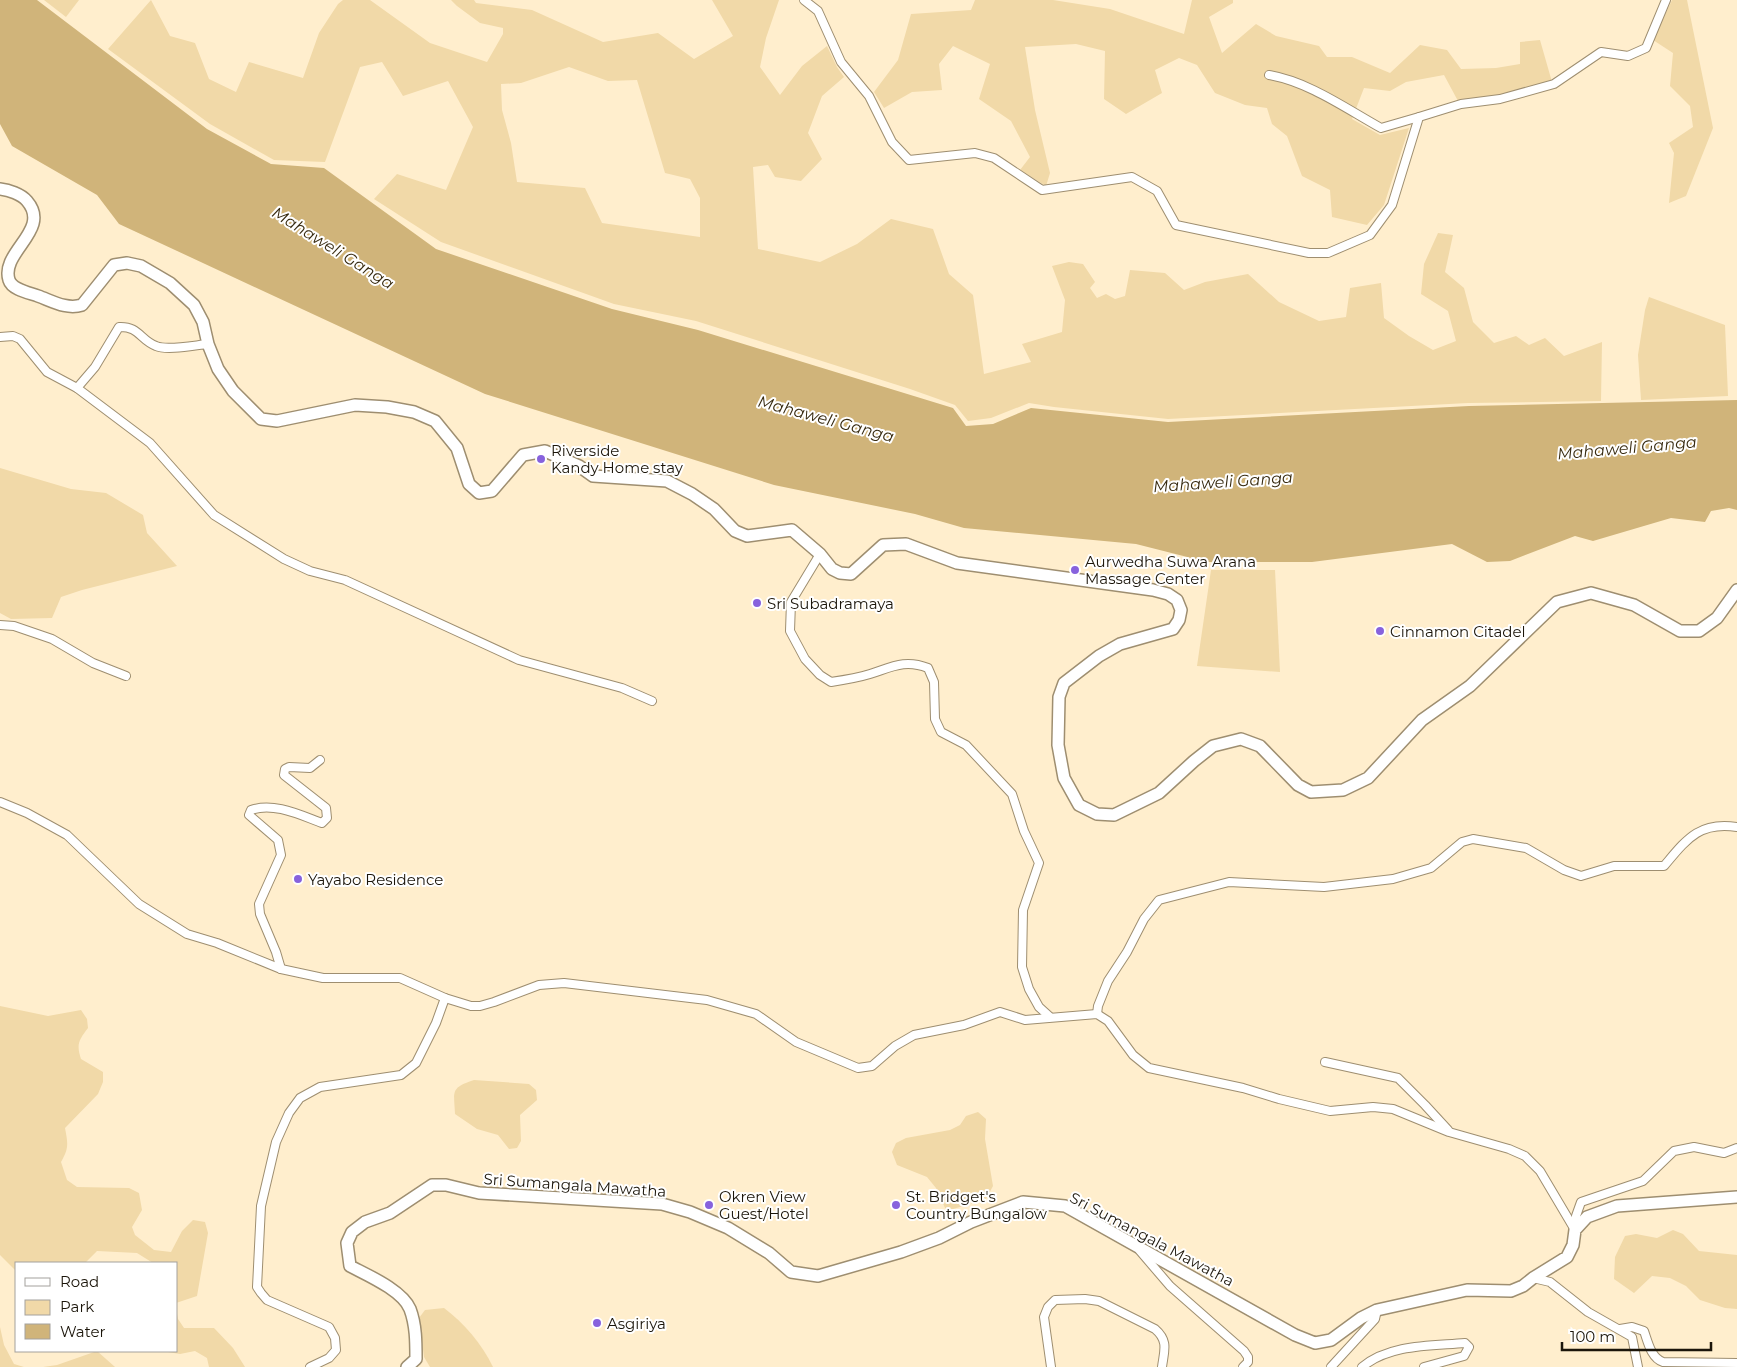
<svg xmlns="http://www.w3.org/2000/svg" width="1737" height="1367" viewBox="0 0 1737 1367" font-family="Montserrat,sans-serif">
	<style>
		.green { fill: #f1d9a8; fill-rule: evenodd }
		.water { fill: #d0b47a }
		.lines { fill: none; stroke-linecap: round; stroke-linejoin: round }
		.street-casing { stroke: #9e8e70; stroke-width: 10 }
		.secondary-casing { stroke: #9e8e70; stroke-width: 14 }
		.street { stroke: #fff; stroke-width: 8 }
		.secondary { stroke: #fff; stroke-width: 11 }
		.poi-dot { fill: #8762dd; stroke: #fff; stroke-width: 2 }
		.labels { text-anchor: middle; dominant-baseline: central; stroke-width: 4; stroke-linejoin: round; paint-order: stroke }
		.poi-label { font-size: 15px; fill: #1b150a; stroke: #fff; text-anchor: start }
		.street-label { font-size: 15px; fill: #1b150a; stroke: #fff }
		.water-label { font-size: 16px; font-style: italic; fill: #372a10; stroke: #fff }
	</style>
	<rect width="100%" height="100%" fill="#ffeecd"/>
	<!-- green -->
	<g class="green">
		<path d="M 44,0 L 79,0 L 66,17 Z"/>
		<path d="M 151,0 L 170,36 L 195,43 L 209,79 L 236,92 L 249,62 L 303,78 L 319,33 L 338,4 L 343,0 L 370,0 L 430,43 L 487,62 L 503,34 L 503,28 L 480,23 L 457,6 L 451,0 L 474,0 L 476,3 L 532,10 L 603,42 L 658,33 L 694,59 L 733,36 L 712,0 L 779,0 L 766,38 L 760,67 L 780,95 L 802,66 L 827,46 L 837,67 L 844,77 L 822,96 L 808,133 L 822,159 L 801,181 L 775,177 L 768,165 L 753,167 L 758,249 L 820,262 L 857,244 L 891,219 L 933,229 L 949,274 L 973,295 L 984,374 L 1031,362 L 1022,344 L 1062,332 L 1065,300 L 1052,266 L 1069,262 L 1083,264 L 1095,282 L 1090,288 L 1097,298 L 1106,294 L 1115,299 L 1125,296 L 1130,270 L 1165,273 L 1184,290 L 1205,282 L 1248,274 L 1279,302 L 1319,321 L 1346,317 L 1350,288 L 1381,283 L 1384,318 L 1409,336 L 1433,350 L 1456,341 L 1448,311 L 1421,294 L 1424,264 L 1438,233 L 1453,235 L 1445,272 L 1464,288 L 1473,322 L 1494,343 L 1516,336 L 1529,345 L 1545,338 L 1564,356 L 1602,342 L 1601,401 L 1468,403 L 1168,419 L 1054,407 L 1029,403 L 991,418 L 968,421 L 955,405 L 910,389 L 696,321 L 614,304 L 441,242 L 374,199 L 397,174 L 446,190 L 473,127 L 448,81 L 403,96 L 382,62 L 360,67 L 325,162 L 274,160 L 210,124 L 108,49 ZM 569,67 L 608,81 L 637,80 L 665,173 L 690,179 L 700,198 L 700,237 L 602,223 L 585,188 L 517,182 L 511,143 L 502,110 L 501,84 L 521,83 Z"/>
		<path d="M 975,0 L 1053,0 L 1110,9 L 1184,34 L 1192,0 L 1233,0 L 1233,3 L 1209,17 L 1222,53 L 1256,24 L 1276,36 L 1319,46 L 1327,57 L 1352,57 L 1390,73 L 1420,45 L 1447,50 L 1461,69 L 1496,68 L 1520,64 L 1520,42 L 1540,40 L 1552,82 L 1499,95 L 1458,101 L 1444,75 L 1406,82 L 1390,91 L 1364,88 L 1352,119 L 1380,135 L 1409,128 L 1384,205 L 1367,225 L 1332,217 L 1330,190 L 1302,176 L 1287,136 L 1272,124 L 1267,108 L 1245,105 L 1215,93 L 1197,65 L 1179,58 L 1155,70 L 1162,93 L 1126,114 L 1104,99 L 1105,51 L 1076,44 L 1025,47 L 1035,110 L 1050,173 L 1046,186 L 1020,170 L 1030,157 L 1011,121 L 979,99 L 990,64 L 953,46 L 939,64 L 942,90 L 912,92 L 884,108 L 874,92 L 898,60 L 911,14 L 971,10 Z"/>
		<path d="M 1672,0 L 1687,0 L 1713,128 L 1686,196 L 1669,203 L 1674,153 L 1669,143 L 1693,127 L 1690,106 L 1670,86 L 1673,53 L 1653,40 Z"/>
		<path d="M 1649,297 L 1725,325 L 1728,396 L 1641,400 L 1638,355 L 1645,310 Z"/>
		<path d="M 0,468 L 71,489 L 106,493 L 143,515 L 147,533 L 177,566 L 82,590 L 61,597 L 52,618 L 11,619 L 0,613 Z"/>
		<path d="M 1211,570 L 1275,570 L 1280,672 L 1197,666 Z"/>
		<path d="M 0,1006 L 48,1016 L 81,1010 L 87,1019 L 88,1028 C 79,1040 76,1044 81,1059 L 103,1072 L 103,1082 L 98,1094 L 65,1128 C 68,1144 69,1148 61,1162 L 67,1180 L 77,1187 L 129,1188 L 139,1193 L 142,1210 L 132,1227 L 135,1235 L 154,1250 L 171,1252 L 182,1231 L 193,1220 L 205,1222 L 208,1233 L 197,1296 L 176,1303 L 176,1263 L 153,1263 L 137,1253 L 97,1251 L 85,1263 L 16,1263 L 16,1271 L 0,1255 Z"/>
		<path d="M 474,1080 L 529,1084 L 536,1090 L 537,1100 L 520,1115 L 521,1141 L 517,1148 L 509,1149 L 498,1135 L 477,1129 L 455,1114 C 454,1091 450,1088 474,1080 Z"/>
		<path d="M 978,1112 L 986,1119 L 985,1139 L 993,1186 L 986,1199 L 950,1210 L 945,1208 L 936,1188 L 927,1177 L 897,1165 L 892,1152 L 896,1143 L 906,1138 L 950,1130 L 960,1125 L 966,1116 Z"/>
		<path d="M 1673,1230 L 1683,1234 L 1699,1251 L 1737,1255 L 1737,1309 L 1725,1308 L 1700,1300 L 1686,1286 L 1670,1278 L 1652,1276 L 1634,1293 L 1614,1279 L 1615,1257 L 1625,1236 L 1636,1234 L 1657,1238 Z"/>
		<path d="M 444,1308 C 464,1323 482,1344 493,1367 L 430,1367 L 424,1357 L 419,1318 L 425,1310 Z"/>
		<path d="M 176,1309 L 178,1319 L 184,1328 L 214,1328 L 233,1348 L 245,1367 L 209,1367 L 207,1358 L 195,1351 L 180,1354 L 168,1352 L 168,1351 L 176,1351 Z"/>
		<path d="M 0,1327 L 4,1345 L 14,1364 L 24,1367 L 0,1367 Z"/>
		<path d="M 97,1351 L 115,1367 L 43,1367 L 57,1365 Z"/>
	</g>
	<!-- water -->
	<path class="water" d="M 0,0 L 37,0 L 207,129 L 271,164 L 324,168 L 436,249 L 612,309 L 698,330 L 953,408 L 966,426 L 993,424 L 1031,408 L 1168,422 L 1469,406 L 1737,400 L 1737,510 L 1729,508 L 1711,511 L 1705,522 L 1671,518 L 1593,541 L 1575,536 L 1510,561 L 1487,562 L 1452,544 L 1312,562 L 1207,562 L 1136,544 L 964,528 L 915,514 L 774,485 L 485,394 L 119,224 L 97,195 L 12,146 L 0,124 Z"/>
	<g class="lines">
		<!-- street casing -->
		<g class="street-casing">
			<g id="street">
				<path d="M 804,0 L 818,11 L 841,62 L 869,96 L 892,142 L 909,160 L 975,153 L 994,158 L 1042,190 L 1132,177 L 1157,191 L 1176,225 L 1309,253 L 1328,253 L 1370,235 L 1392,205 L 1419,117 L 1461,104 L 1500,99 L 1554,84 L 1601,52 L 1628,56 L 1646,48 L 1666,0"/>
				<path d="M 1269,75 C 1309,82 1345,108 1381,128 L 1419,117"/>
				<path d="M 0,337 L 13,336 L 20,339 L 47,372 L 77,388 L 150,443 L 214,515 L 284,559 L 310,571 L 345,580 L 519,660 L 622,688 L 652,701"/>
				<path d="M 77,388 L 95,367 L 119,327 C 139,326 140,340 156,346 C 167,351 196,345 208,344"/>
				<path d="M 820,554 L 791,602 L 790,631 L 805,659 L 820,675 L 831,682 C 844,680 857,678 870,674 C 892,667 905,659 928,668 L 934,682 L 935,719 L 941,732 L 966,745 L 1012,794 L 1024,831 L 1039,863 L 1023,910 L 1022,967 L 1029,989 L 1039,1007 L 1050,1017"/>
				<path d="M 0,625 L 14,626 L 52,639 L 93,663 L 126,676"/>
				<path d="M 0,802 L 27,813 L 67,835 L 139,904 L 187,934 L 217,943 L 281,969 L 323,978 L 400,978 L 445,998 L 471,1006 L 480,1006 L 494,1002 L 539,985 L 564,983 L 707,1000 L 756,1014 L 796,1042 L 858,1068 L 872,1066 L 895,1046 L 914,1035 L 964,1025 L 1000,1012 L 1025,1020 L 1097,1014 L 1108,1021 L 1133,1055 L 1149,1068 L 1243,1088 L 1279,1099 L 1330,1111 L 1373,1107 L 1393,1109 L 1449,1132 L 1509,1149 L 1525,1156 L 1540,1171 L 1575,1230"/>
				<path d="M 281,969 L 276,952 L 260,914 L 259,904 L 281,855 L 278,840 L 249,815 L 251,810 C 274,802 300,815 322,823 L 327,818 L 326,808 L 284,775 L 285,769 L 289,767 L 310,768 L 320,760"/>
				<path d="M 1097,1014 L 1098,1006 L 1108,981 L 1127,952 L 1144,919 L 1159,900 L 1229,882 L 1324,887 L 1393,879 L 1431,868 L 1462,842 L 1473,839 L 1526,848 L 1564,870 L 1581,876 L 1614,866 L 1664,866 C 1686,840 1699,821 1737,827"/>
				<path d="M 1325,1062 L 1398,1078 L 1425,1105 L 1448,1130"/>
				<path d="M 1575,1230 L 1576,1216 L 1581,1202 L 1643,1181 L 1674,1151 L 1694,1147 L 1724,1153 L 1737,1148"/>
				<path d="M 1140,1251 L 1170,1286 L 1244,1351 L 1248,1357 L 1248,1362 L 1243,1367"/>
				<path d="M 1533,1278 L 1550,1282 L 1588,1312 L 1632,1337 L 1638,1367"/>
				<path d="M 1620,1329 L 1632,1327 L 1644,1331 C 1648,1342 1651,1358 1663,1362 L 1737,1363"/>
				<path d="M 310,1367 L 329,1358 L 336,1350 L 335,1338 L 329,1327 L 267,1300 L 261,1293 L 257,1287 L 261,1206 L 276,1142 L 289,1113 L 300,1098 L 320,1087 L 401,1075 L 416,1063 L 436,1023 L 445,998"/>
				<path d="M 1051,1367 L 1044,1317 L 1048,1307 L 1055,1300 L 1085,1299 L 1099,1301 L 1155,1329 C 1169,1341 1164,1351 1162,1367"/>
				<path d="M 1331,1367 L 1375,1319 L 1377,1310"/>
				<path d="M 1362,1367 C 1390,1344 1431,1346 1465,1343 L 1469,1347 L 1464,1356 L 1424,1367"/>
			</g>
		</g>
		<!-- secondary casing -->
		<g class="secondary-casing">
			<g id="secondary">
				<path d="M 0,189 C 9,190 21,194 27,201 C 52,230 0,252 9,280 C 12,290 30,293 38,296 C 52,301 67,310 82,305 L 114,265 L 127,263 L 141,266 L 170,283 L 194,305 L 203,322 L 208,344 L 218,369 L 233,391 L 261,419 L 277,421 L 355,405 L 387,407 L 414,412 L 435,421 L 457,448 L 469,484 L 479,493 L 492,491 L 523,455 L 545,451 L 579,466 L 593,476 L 667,481 L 692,494 L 714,509 L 735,531 L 747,536 L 792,530 L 820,554 L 832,569 L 840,573 L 851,574 L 883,545 L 906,544 L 957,563 L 1153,590 L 1168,594 L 1177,600 L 1181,610 L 1179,620 L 1173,629 L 1120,644 L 1099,656 L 1064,683 L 1059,697 L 1058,745 L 1064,778 L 1079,805 L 1097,814 L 1114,815 L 1159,793 L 1194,761 L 1213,746 L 1241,739 L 1260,746 L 1298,785 L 1311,792 L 1343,790 L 1368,778 L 1422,720 L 1470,686 L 1557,602 L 1591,593 L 1634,605 L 1680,631 L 1699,631 L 1717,618 L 1737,590"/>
				<path d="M 407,1367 L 416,1359 C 416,1342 416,1325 410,1309 C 402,1290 367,1275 350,1266 L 347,1243 L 352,1232 L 365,1222 L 390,1213 L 432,1185 L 446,1185 L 479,1193 L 662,1204 L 690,1212 L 728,1228 L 769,1253 L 791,1272 L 818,1276 L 901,1252 L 939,1238 L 971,1222 L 1023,1202 L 1065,1206 L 1295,1335 L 1315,1343 L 1331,1340 L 1361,1318 L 1377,1310 L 1467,1290 L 1511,1291 L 1523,1286 L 1533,1278 L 1567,1257 L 1573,1245 L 1575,1230 L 1587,1217 L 1617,1206 L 1737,1197"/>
			</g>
		</g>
		<!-- street -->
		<use href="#street" class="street"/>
		<!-- secondary -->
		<use href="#secondary" class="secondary"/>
	</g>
	<!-- markers -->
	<g class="poi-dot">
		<circle cx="541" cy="459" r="5"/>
		<circle cx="1075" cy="570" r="5"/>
		<circle cx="757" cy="603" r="5"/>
		<circle cx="1380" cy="631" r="5"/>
		<circle cx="298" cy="879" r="5"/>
		<circle cx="709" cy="1205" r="5"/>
		<circle cx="896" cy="1205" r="5"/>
		<circle cx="597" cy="1323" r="5"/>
	</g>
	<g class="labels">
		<!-- poi labels -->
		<g class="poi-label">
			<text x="551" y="450">Riverside<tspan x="551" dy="17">Kandy Home stay</tspan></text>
			<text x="1085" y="561">Aurwedha Suwa Arana<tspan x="1085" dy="17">Massage Center</tspan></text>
			<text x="767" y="603">Sri Subadramaya</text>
			<text x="1390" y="631">Cinnamon Citadel</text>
			<text x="308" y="879">Yayabo Residence</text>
			<text x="719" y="1196">Okren View<tspan x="719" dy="17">Guest/Hotel</tspan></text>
			<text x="906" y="1196">St. Bridget's<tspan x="906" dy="17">Country Bungalow</tspan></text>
			<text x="607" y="1323">Asgiriya</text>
		</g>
		<!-- street labels -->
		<g class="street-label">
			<text transform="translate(575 1185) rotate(4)">Sri Sumangala Mawatha</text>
			<text transform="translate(1152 1239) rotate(28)">Sri Sumangala Mawatha</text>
		</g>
		<!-- water labels -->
		<g class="water-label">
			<text transform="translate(333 248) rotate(32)">Mahaweli Ganga</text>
			<text transform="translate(826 419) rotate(15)">Mahaweli Ganga</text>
			<text transform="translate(1627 448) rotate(-5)">Mahaweli Ganga</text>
			<text transform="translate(1223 482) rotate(-4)">Mahaweli Ganga</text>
		</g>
	</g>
	<!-- legend -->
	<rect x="15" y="1262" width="162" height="90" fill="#ffffff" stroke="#a4a19d"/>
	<rect x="25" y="1278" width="25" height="8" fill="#ffffff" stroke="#a4a19d"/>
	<text x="60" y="1287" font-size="15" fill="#1b150a">Road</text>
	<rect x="25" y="1300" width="25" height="15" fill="#f1d9a8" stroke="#a4a19d"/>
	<text x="60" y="1312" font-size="15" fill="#1b150a">Park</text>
	<rect x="25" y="1324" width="25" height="15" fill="#d0b47a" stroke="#a4a19d"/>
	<text x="60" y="1337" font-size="15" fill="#1b150a">Water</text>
	<!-- scale -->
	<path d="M1562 1342v8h149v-8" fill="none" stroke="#1b150a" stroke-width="2.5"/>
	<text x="1570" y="1342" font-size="15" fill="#1b150a" stroke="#ffffff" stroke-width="4" paint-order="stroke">100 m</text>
</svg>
